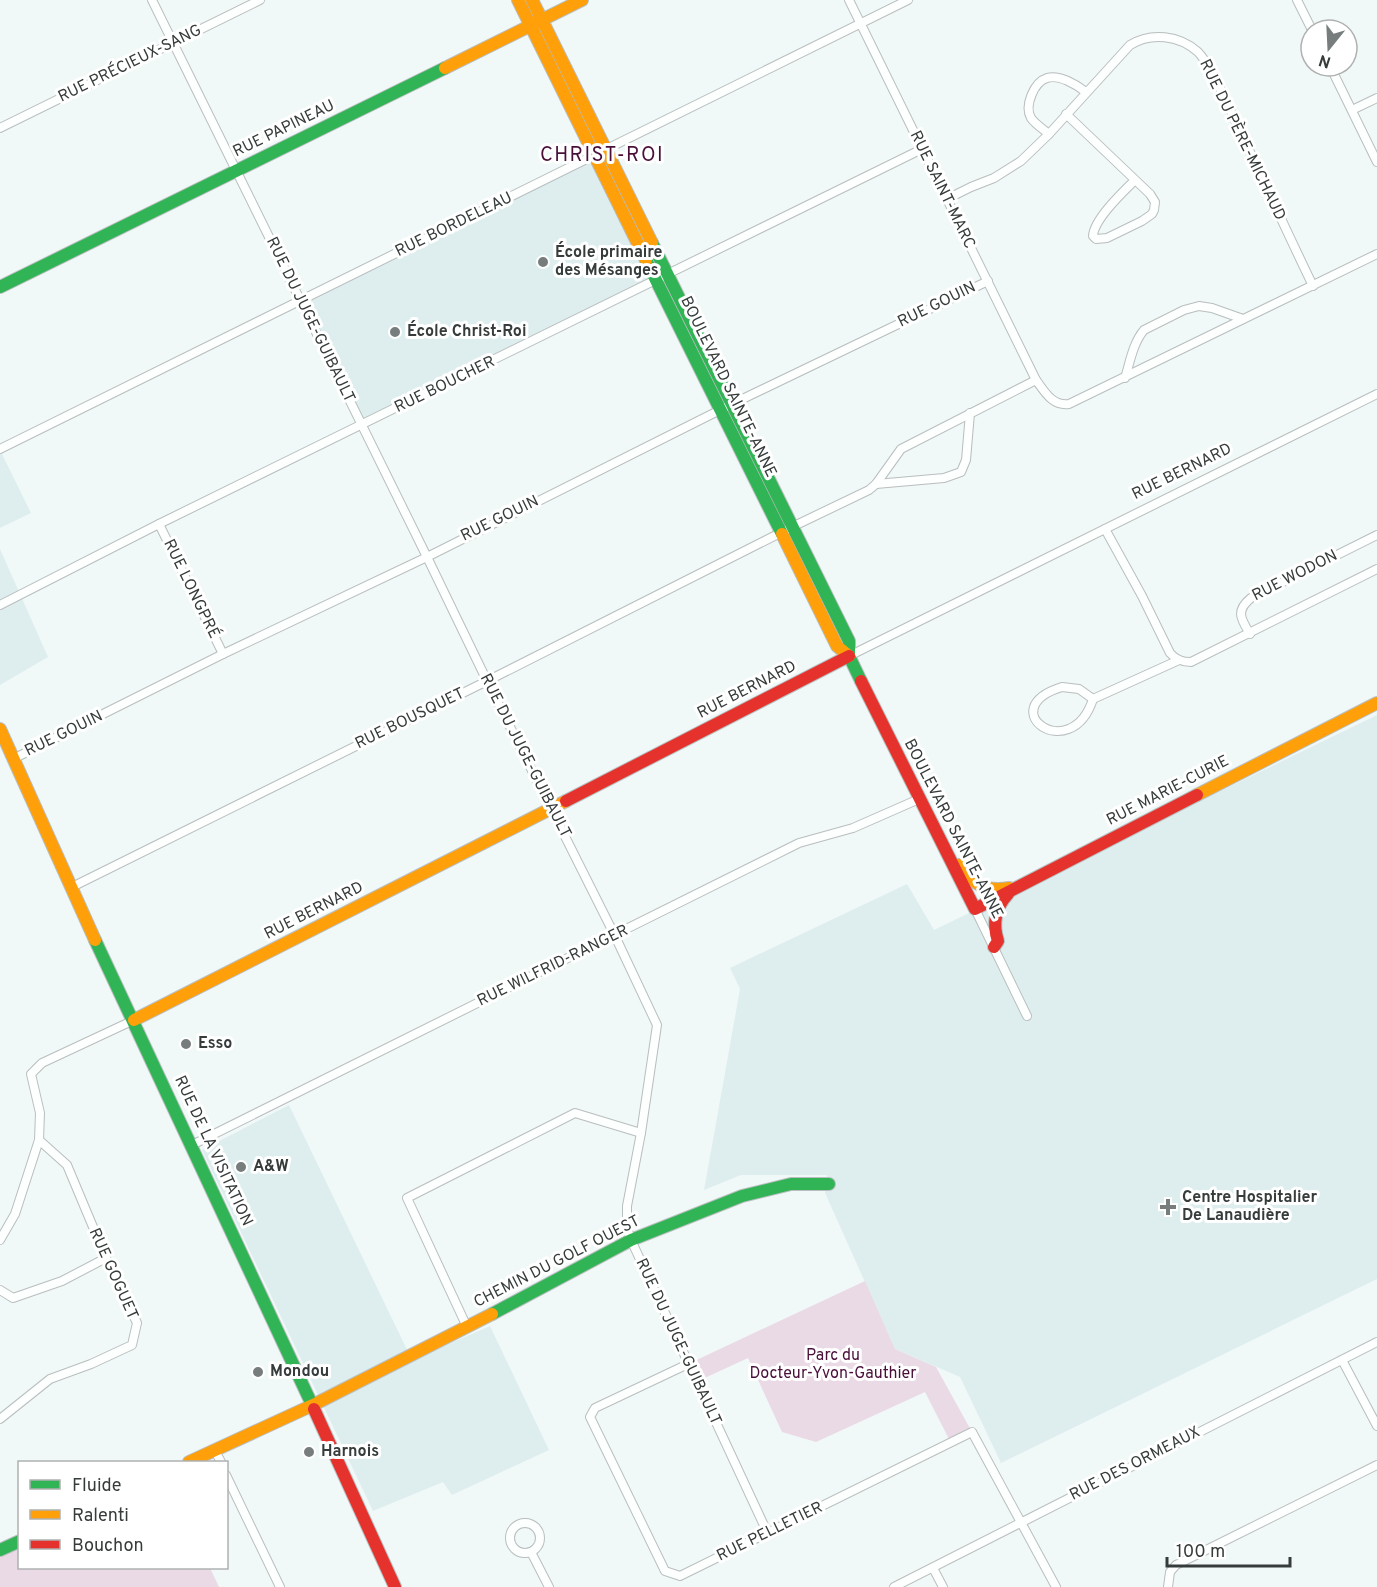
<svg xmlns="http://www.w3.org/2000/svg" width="1377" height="1587" viewBox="0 0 1377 1587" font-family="Overpass,sans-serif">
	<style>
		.built { fill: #deeeee }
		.green { fill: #eadae6 }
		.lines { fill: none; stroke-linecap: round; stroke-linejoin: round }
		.street-casing { stroke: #b9bebe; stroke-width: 10 }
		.fast-casing { stroke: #b9bebe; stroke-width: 14 }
		.slow-casing { stroke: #b9bebe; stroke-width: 14 }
		.jam-casing { stroke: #b9bebe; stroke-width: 14 }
		.street { stroke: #fdfefe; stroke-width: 8 }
		.fast { stroke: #30b455; stroke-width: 12 }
		.slow { stroke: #ff9f0a; stroke-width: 12 }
		.jam { stroke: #e5322d; stroke-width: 12 }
		.poi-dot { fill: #777d7d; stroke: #fff; stroke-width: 2 }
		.labels { text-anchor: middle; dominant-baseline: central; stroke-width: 6; stroke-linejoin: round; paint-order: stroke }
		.street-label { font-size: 16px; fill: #363b3b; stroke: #fff }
		.poi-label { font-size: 16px; font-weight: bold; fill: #363b3b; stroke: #fff; text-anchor: start }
		.park-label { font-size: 16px; fill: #490f3a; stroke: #fff }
		.quarter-label { font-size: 20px; letter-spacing: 1.5px; fill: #480f39; stroke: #fff }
	</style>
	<rect width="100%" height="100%" fill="#f1f8f8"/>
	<!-- built -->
	<g class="built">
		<path d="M 594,155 L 656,280 L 362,426 L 301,301 Z"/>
		<path d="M 0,450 L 31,513 L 0,528 Z"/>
		<path d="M 0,549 L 48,657 L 0,685 Z"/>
		<path d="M 1377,715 L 1377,1279 L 1001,1463 L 960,1377 L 895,1349 L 825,1193 L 827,1175 L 741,1175 L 704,1190 L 740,989 L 730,968 L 907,884 L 934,930 Z"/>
		<path d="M 289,1105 L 412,1360 L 490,1326 L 549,1450 L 452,1495 L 443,1482 L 373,1511 L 202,1150 Z"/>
	</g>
	<!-- green -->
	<g class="green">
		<path d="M 865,1281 L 895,1349 L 936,1367 L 972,1432 L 951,1443 L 925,1392 L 816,1442 L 782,1432 L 748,1358 L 696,1382 L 688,1364 Z"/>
		<path d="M 19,1540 L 20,1568 L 210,1568 L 219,1587 L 0,1587 L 0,1548 Z"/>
	</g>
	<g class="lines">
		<!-- street casing -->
		<g class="street-casing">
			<g id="street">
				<path d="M 152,0 L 427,557 L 487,681 L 615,936 L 657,1025 L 641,1133 L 627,1206 L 627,1228 L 631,1240 L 768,1534"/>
				<path d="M 849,0 L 1036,380 C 1045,392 1052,406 1069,404 L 1377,254"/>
				<path d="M 1297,0 L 1312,30"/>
				<path d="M 1330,66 L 1377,162"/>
				<path d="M 1352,110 L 1377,98"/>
				<path d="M 1066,114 L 1150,194 L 1155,202 L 1154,210 L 1152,214 L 1142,221 L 1107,238 L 1096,239 L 1093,236 C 1094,219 1123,192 1135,180"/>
				<path d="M 0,128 L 260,0"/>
				<path d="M 1049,134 C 1043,129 1035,124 1031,118 C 1024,106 1034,82 1047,78 C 1059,74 1077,85 1086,92"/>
				<path d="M 947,199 L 971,187 L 994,178 L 1021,161 L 1049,134 L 1130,45 C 1151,32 1179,35 1198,52 C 1211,65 1228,106 1237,124 C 1262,178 1287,232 1313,286"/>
				<path d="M 1125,378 C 1130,362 1133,343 1144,330 L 1184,310 L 1199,306 L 1212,308 L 1243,319"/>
				<path d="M 0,449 L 908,0"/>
				<path d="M 876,484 L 944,478 L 961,472 L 966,460 L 970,413"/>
				<path d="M 159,524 L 223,654"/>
				<path d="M 1105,529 L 1142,596 L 1170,653 C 1176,660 1182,662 1191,662 L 1377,569"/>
				<path d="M 0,605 L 159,524 L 922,149"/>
				<path d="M 1250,634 C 1241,619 1235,611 1251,598 L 1377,535"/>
				<path d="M 849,656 L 1377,394"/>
				<path d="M 1062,687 L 1079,689 L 1093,699 C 1071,767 991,709 1062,687 Z"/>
				<path d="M 1093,699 L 1179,660"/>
				<path d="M 13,759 L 223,654 L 427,557 L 732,404 L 988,281"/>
				<path d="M 72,887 L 487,681 L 792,527 L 869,490 L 876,484 L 901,449 L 1036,380"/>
				<path d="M 975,909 L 1027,1016"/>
				<path d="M 192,1145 L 799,843 L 853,828 L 919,799"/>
				<path d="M 0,1240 L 15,1214 L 39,1140 L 40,1113 L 31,1074 L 42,1063 L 134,1020"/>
				<path d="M 0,1290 L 13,1298 L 62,1281 L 106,1258"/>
				<path d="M 467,1327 L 407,1198 L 575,1113 L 641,1133"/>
				<path d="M 1342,1360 L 1377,1426"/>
				<path d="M 688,1364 L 595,1408 L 590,1417 L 665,1571 L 680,1576 L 972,1432 L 1056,1587"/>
				<path d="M 0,1419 L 50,1379 L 91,1364 L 132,1345 L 137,1323 L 106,1258 L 67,1165 L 39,1140"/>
				<path d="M 215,1451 L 221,1462"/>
				<path d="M 226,1475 L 280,1587"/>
				<circle cx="525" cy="1538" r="15"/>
				<path d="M 531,1552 L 549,1587"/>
				<path d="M 933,1568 L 943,1587"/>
				<path d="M 894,1587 L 1377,1342"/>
				<path d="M 1168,1587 L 1170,1572 L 1176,1565 L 1377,1465"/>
			</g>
		</g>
		<!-- fast casing -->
		<g class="fast-casing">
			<g id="fast">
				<path d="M 652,243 L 849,641 L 849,656 L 861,681"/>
				<path d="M 646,260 L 782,534"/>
				<path d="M 0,287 L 445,68"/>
				<path d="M 95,940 L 314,1409"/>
				<path d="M 492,1314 L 631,1240 L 742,1196 L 791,1184 L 829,1184"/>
				<path d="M 0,1550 L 20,1541"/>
			</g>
		</g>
		<!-- slow casing -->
		<g class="slow-casing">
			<g id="slow">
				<path d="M 518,0 L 646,260"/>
				<path d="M 532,0 L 652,243"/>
				<path d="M 445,68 L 582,0"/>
				<path d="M 782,534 L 837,646 L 849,656"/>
				<path d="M 0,729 L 95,940"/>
				<path d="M 1197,795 L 1377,703"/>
				<path d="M 959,865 C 974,884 983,892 1009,888"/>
				<path d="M 134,1020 L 566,801"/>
				<path d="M 189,1462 L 313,1405 L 492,1314"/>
			</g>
		</g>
		<!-- jam casing -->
		<g class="jam-casing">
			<g id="jam">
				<path d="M 861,681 L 975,909 L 1197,795"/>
				<path d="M 566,801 L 849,656"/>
				<path d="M 994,947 L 998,941 C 992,923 995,908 1008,894"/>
				<path d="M 314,1409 L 395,1587"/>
			</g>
		</g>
		<!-- street -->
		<use href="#street" class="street"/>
		<!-- fast -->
		<use href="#fast" class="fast"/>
		<!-- slow -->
		<use href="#slow" class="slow"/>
		<!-- jam -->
		<use href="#jam" class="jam"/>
	</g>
	<!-- markers -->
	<g class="poi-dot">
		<circle cx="543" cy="262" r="6"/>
		<circle cx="395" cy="332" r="6"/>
		<circle cx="186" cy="1044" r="6"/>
		<circle cx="241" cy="1167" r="6"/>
		<path d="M1165 1198h6v6h6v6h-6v6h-6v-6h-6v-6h6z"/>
		<circle cx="258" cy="1372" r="6"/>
		<circle cx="309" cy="1452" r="6"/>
	</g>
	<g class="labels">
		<!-- street labels -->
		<g class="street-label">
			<text transform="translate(130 64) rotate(-26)">RUE PRÉCIEUX-SANG</text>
			<text transform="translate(284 129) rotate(-26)">RUE PAPINEAU</text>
			<text transform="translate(1242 140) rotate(64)">RUE DU PÈRE-MICHAUD</text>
			<text transform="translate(942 190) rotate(64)">RUE SAINT-MARC</text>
			<text transform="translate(454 225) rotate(-26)">RUE BORDELEAU</text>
			<text transform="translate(937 305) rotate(-26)">RUE GOUIN</text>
			<text transform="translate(310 320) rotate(64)">RUE DU JUGE-GUIBAULT</text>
			<text transform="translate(445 385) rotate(-26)">RUE BOUCHER</text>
			<text transform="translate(728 387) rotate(64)">BOULEVARD SAINTE-ANNE</text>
			<text transform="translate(1182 472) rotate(-26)">RUE BERNARD</text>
			<text transform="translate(500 519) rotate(-26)">RUE GOUIN</text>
			<text transform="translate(1295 576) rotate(-27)">RUE WODON</text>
			<text transform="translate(191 589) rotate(64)">RUE LONGPRÉ</text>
			<text transform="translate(747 690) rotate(-27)">RUE BERNARD</text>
			<text transform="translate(410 719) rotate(-26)">RUE BOUSQUET</text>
			<text transform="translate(64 734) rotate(-26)">RUE GOUIN</text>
			<text transform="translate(525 756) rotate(63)">RUE DU JUGE-GUIBAULT</text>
			<text transform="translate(1168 791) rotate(-27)">RUE MARIE-CURIE</text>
			<text transform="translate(953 829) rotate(63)">BOULEVARD SAINTE-ANNE</text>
			<text transform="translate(314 911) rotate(-27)">RUE BERNARD</text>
			<text transform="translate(553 966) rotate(-26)">RUE WILFRID-RANGER</text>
			<text transform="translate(213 1151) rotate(65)">RUE DE LA VISITATION</text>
			<text transform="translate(557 1262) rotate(-27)">CHEMIN DU GOLF OUEST</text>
			<text transform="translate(113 1274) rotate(66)">RUE GOGUET</text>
			<text transform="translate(678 1342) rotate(65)">RUE DU JUGE-GUIBAULT</text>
			<text transform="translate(1135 1464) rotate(-27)">RUE DES ORMEAUX</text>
			<text transform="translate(770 1532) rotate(-26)">RUE PELLETIER</text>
		</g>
		<!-- poi labels -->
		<g class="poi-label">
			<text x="555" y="253">École primaire<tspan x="555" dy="18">des Mésanges</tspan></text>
			<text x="407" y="332">École Christ-Roi</text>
			<text x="198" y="1044">Esso</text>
			<text x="253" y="1167">A&amp;W</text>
			<text x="1182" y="1198">Centre Hospitalier<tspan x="1182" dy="18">De Lanaudière</tspan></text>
			<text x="270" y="1372">Mondou</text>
			<text x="321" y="1452">Harnois</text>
		</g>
		<!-- park labels -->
		<g class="park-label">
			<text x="833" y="1356">Parc du<tspan x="833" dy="18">Docteur-Yvon-Gauthier</tspan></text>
		</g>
		<!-- quarter labels -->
		<g class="quarter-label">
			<text x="602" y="156">CHRIST-ROI</text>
		</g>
	</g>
	<!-- legend -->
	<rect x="18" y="1461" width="210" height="108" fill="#ffffff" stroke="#afb1b1" stroke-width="1.5"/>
	<rect x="30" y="1480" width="30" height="9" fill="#30b455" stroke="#afb1b1" stroke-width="1.5"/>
	<text x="72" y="1491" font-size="18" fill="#363b3b">Fluide</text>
	<rect x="30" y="1510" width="30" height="9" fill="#ff9f0a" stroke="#afb1b1" stroke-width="1.5"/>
	<text x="72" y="1521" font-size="18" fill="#363b3b">Ralenti</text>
	<rect x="30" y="1540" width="30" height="9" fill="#e5322d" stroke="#afb1b1" stroke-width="1.5"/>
	<text x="72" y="1551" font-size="18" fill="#363b3b">Bouchon</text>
	<!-- north arrow -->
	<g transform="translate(1329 48) rotate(198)"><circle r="28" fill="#ffffff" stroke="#afb1b1" stroke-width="1.5"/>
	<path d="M0-4.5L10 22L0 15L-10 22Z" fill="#777d7d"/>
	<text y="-9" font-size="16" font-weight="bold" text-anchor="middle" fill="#363b3b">N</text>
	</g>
	<!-- scale -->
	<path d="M1167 1557v9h123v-9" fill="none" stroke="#363b3b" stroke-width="3"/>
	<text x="1176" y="1557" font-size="18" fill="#363b3b" stroke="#ffffff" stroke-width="4.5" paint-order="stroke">100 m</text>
</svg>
